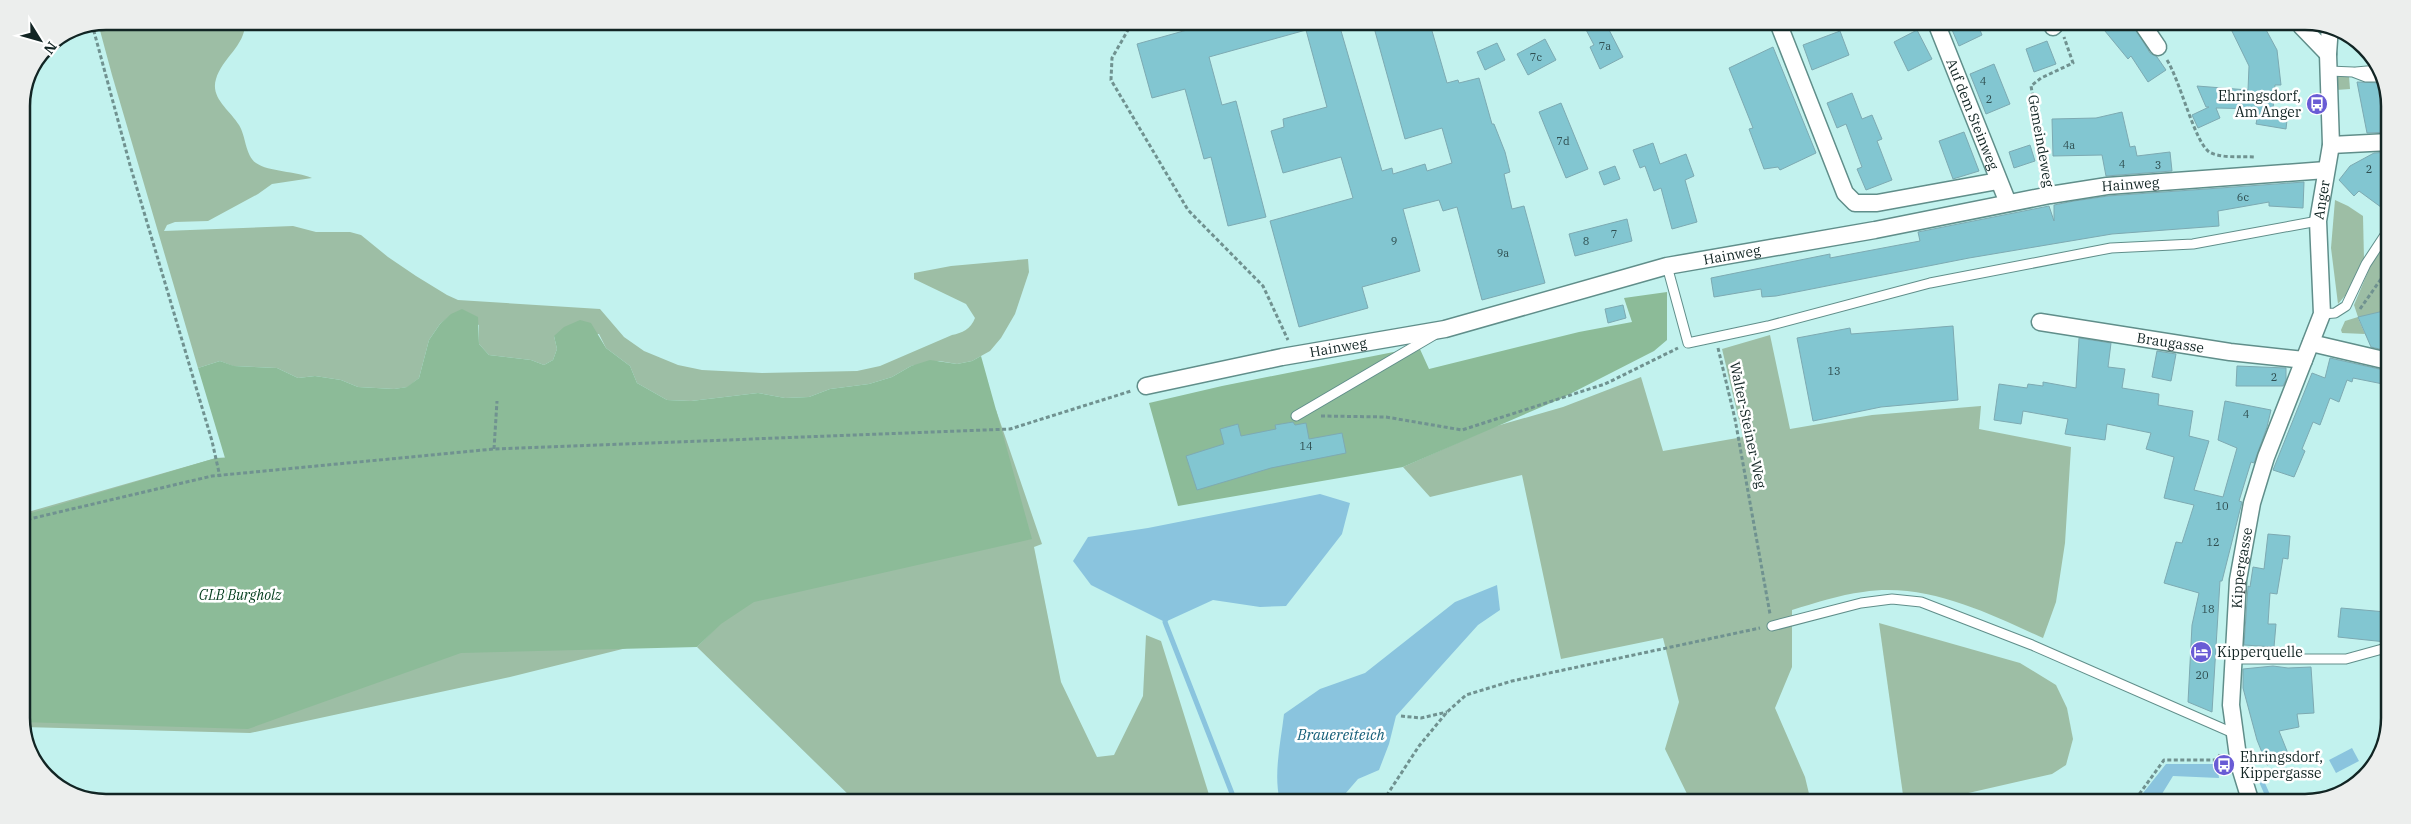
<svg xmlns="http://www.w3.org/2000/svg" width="2411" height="824" viewBox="0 0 2411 824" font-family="'IBM Plex Serif',serif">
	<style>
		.green { fill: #9dbea5 }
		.forest { fill: #8cbb98 }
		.water { fill: #8ac4de }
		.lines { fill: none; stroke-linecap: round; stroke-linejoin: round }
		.stream { stroke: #8ac4de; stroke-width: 5 }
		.building { fill: #82c6d1; stroke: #7daab2 }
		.lane-casing { stroke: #608e8a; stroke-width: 11 }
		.street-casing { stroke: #608e8a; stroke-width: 19 }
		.path { stroke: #709290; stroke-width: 3; stroke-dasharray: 4 2.5; stroke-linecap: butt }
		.lane { stroke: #fff; stroke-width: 9 }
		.street { stroke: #fff; stroke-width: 16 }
		.labels { text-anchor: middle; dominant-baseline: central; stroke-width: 5; stroke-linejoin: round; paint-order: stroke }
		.number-label { font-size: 11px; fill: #2e4d4f }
		.poi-label { font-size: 14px; fill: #122524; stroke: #fff; text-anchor: start }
		.street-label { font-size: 14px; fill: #122524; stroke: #fff }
		.park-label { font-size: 14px; font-style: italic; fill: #033d1d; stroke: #fff }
		.water-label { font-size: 15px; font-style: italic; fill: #18607a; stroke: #fff }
		.rim { fill: none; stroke: #122524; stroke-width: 2.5 }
	</style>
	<rect width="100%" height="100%" fill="#c2f2ee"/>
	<!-- green -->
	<g class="green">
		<path d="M 106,21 L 245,22 C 246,45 222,58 216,79 C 210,98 230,110 239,125 C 246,136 245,155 256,163 C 269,172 296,171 312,178 L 272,184 L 258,194 L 208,221 L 175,222 L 167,225 L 164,231 L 293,226 L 316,232 L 350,232 L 361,235 L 388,257 L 416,276 L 447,295 L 458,300 L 600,309 L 624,337 L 644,351 L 678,365 L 702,370 L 762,373 L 857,371 L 880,366 L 952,335 C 962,333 971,329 975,318 L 966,304 L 914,279 L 914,273 L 951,266 L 1028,259 L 1029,272 L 1015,314 L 1001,338 L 990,351 L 972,361 L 957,364 L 939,361 L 911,366 L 892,377 L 869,384 L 830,389 L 809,397 L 785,398 L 758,393 L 691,401 L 667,400 L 637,383 L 630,366 L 606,348 L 599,334 L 554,336 L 557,349 L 553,360 L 544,365 L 531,360 L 489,355 L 479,344 L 479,325 L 451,315 L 440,324 L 429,340 L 419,378 L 408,387 L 394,389 L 358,387 L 341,380 L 315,376 L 298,378 L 277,368 L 233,366 L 220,361 L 198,368 L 112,75 L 98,23 Z"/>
		<path d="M 2336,76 L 2349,76 L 2350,89 L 2336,90 Z"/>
		<path d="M 2335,200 L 2348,206 L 2363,216 L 2364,259 L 2350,290 L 2338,304 L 2331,248 Z"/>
		<path d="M 2389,242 L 2388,280 L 2386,284 L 2388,287 L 2388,310 L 2358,318 L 2365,334 L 2388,328 L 2388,338 L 2368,339 L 2365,334 L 2342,333 L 2341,330 L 2345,321 L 2358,317 L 2354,305 L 2372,262 Z"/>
		<path d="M 1770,335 L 1790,429 L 1872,415 L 1981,406 L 1979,429 L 2071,447 L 2065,543 L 2056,602 L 2043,638 C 1987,613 1927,582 1863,592 C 1839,595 1815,603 1792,610 L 1792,667 L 1775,708 L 1805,777 L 1811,802 L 1691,802 L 1665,749 L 1679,702 L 1663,638 L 1561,659 L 1522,475 L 1430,497 L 1403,467 L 1493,427 L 1563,407 L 1641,377 L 1663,451 L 1743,437 L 1722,349 Z"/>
		<path d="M 996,410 L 1042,544 L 1034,547 L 1061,682 L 1097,757 L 1114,755 L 1143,696 L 1146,635 L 1161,641 L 1211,801 L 854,800 L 697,647 L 719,625 L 510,677 L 250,733 L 23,727 L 21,723 L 21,514 L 216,458 Z"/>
		<path d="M 1879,623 L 2020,663 L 2056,685 L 2067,708 L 2073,739 L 2066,765 L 2052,774 L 1929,802 L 1904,802 Z"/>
		<path d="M 1379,794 L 1430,801 L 1375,801 Z"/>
	</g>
	<!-- forest -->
	<g class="forest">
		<path d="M 1667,292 L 1667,340 L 1654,351 L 1560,399 L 1403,467 L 1178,506 L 1149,403 L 1222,386 L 1419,347 L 1429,369 L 1579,332 L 1632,322 L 1624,298 Z"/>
		<path d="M 462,309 L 478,317 L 479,344 L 489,355 L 531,360 L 544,365 L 553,360 L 557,349 L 554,336 L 564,327 L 580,320 L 591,323 L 606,348 L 630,366 L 637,383 L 667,400 L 691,401 L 758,393 L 785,398 L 809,397 L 830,389 L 869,384 L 892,377 L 911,366 L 930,360 L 957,364 L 972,361 L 981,356 L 1032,539 L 754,602 L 721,624 L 697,647 L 461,653 L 248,729 L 21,722 L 21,516 L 216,458 L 225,458 L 198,368 L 220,361 L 234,366 L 277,368 L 298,378 L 315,376 L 341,380 L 358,387 L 394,389 L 407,387 L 419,378 L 429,340 L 440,324 L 451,314 Z"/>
	</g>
	<!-- water -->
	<g class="water">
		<path d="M 1320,494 L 1350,503 L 1342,534 L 1286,606 L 1260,607 L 1213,600 L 1165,622 L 1091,585 L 1073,561 L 1088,537 L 1148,528 Z"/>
		<path d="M 1497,585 L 1500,610 L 1478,625 L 1396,716 L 1389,744 L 1379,770 L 1358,779 L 1339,801 L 1280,801 C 1273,774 1281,741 1284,714 L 1320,689 L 1365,673 L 1455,602 Z"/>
		<path d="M 2352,748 L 2359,761 L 2336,773 L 2329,760 Z"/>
		<path d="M 2166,764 L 2217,764 L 2219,778 L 2173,776 L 2157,802 L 2136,802 Z"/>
	</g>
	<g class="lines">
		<!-- stream -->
		<g class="stream">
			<path d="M 1166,618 L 1165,622 L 1235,801"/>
			<path d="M 2260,778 L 2271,803"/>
		</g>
	</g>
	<!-- building -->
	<g class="building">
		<path d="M 1212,23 L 1339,24 L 1382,171 L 1392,168 L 1393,174 L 1425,164 L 1427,171 L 1452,163 L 1442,128 L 1405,139 L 1373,24 L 1430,24 L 1447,83 L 1458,80 L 1459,83 L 1479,78 L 1492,124 L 1494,124 L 1505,152 L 1510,172 L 1504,174 L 1512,209 L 1524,206 L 1545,283 L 1482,300 L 1457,207 L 1443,211 L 1439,200 L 1403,209 L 1420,271 L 1362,287 L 1368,308 L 1299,327 L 1270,221 L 1353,198 L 1341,157 L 1283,173 L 1271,131 L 1284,127 L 1283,119 L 1327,107 L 1306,30 L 1209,57 L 1222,105 L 1236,101 L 1266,217 L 1228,226 L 1211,157 L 1204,159 L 1185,89 L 1152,98 L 1137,44 Z"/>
		<path d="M 1583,24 L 1606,24 L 1623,57 L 1600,69 L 1590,47 L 1594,45 Z"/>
		<path d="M 1950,25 L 1978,25 L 1982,35 L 1959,46 Z"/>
		<path d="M 2100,25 L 2133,25 L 2150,53 L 2157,57 L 2166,70 L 2148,82 L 2131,56 L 2128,59 Z"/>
		<path d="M 2229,25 L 2264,26 L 2277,50 L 2281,85 L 2275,85 L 2273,109 L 2288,111 L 2286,129 L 2256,124 L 2259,109 L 2216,108 L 2220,118 L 2198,128 L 2192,115 L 2209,107 L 2206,107 L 2197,86 L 2248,90 L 2249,66 Z"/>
		<path d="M 1917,30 L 1932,59 L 1908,71 L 1894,42 Z"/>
		<path d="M 1840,31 L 1849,55 L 1812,70 L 1803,45 Z"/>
		<path d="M 1545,39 L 1556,60 L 1528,75 L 1517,54 Z"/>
		<path d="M 2047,41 L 2056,64 L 2034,72 L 2026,49 Z"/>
		<path d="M 1497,43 L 1505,60 L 1485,70 L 1477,52 Z"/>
		<path d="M 1773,47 L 1816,153 L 1780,170 L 1778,167 L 1764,169 L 1749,129 L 1753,128 L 1729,68 Z"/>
		<path d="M 1994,64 L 2010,104 L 1986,114 L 1970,74 Z"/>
		<path d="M 2357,82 L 2383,83 L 2390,101 L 2389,132 L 2367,133 Z"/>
		<path d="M 1852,93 L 1862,119 L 1872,115 L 1882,139 L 1877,141 L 1892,180 L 1866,190 L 1857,169 L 1862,167 L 1846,124 L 1837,128 L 1827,103 Z"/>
		<path d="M 1561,103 L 1588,169 L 1566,178 L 1539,112 Z"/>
		<path d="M 2122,112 L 2130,147 L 2135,146 L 2137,156 L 2170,152 L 2172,171 L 2106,176 L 2102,155 L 2053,156 L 2052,119 L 2096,118 Z"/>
		<path d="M 1964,132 L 1979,171 L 1953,179 L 1939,141 Z"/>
		<path d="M 1653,143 L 1660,164 L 1686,154 L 1694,176 L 1685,180 L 1697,222 L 1672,229 L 1661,188 L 1654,191 L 1645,166 L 1640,168 L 1633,150 Z"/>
		<path d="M 2030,145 L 2035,161 L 2014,168 L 2009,152 Z"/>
		<path d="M 2389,152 L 2389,213 L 2359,191 L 2354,196 L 2339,180 L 2350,166 L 2374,153 Z"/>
		<path d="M 1615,166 L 1620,179 L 1604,185 L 1599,172 Z"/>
		<path d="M 2304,182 L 2303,208 L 2269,206 L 2269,202 L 2218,211 L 2219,226 L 2112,234 L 1969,258 L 1776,296 L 1762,297 L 1761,289 L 1714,297 L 1711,278 L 1830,254 L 1830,258 L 1920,241 L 1918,232 L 2049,206 L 2054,221 L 2054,205 L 2074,201 L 2108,196 Z"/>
		<path d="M 1627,219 L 1632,241 L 1575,256 L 1569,234 Z"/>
		<path d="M 1623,305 L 1626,318 L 1608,323 L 1605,309 Z"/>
		<path d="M 2388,310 L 2388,351 L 2371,347 L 2358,317 Z"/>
		<path d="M 1953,326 L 1958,400 L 1881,407 L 1813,421 L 1797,338 L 1850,328 L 1851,334 Z"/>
		<path d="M 2079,338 L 2111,343 L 2108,367 L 2125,369 L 2122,388 L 2159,394 L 2158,405 L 2193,411 L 2189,436 L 2209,441 L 2194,490 L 2223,497 L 2237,448 L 2218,440 L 2225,401 L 2271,410 L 2267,427 L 2254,463 L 2251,462 L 2239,501 L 2242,502 L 2222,581 L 2220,581 L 2212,712 L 2188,702 L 2192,625 L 2199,593 L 2164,583 L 2176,542 L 2182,543 L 2194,505 L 2164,498 L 2174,457 L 2146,449 L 2151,433 L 2107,424 L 2105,440 L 2065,434 L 2068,419 L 2023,411 L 2021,424 L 1994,420 L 1999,384 L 2027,388 L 2028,384 L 2043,386 L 2043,382 L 2076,388 Z"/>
		<path d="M 2157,351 L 2176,354 L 2171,381 L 2152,377 Z"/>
		<path d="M 2330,358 L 2388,371 L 2388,385 L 2353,378 L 2352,382 L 2347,380 L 2339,402 L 2330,398 L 2320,425 L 2313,422 L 2302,449 L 2305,451 L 2294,477 L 2273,470 L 2312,373 L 2325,378 Z"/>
		<path d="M 2237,366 L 2286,368 L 2286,380 L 2283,386 L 2236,386 Z"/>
		<path d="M 1293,422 L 1295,425 L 1306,423 L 1309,439 L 1342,433 L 1346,453 L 1271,468 L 1197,490 L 1186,456 L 1224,444 L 1220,429 L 1238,424 L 1241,436 L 1276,429 L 1275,425 Z"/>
		<path d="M 2268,534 L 2290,536 L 2288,559 L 2283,558 L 2277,594 L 2270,593 L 2268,624 L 2276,624 L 2274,647 L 2244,645 L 2248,586 L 2250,587 L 2253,567 L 2264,569 Z"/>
		<path d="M 2341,608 L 2386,612 L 2386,642 L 2338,637 Z"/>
		<path d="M 2273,666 L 2288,668 L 2311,667 L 2314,713 L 2297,714 L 2299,727 L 2279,731 L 2289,756 L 2267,765 L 2257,740 L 2243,688 L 2243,669 Z"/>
	</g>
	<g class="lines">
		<!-- lane casing -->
		<g class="lane-casing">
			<g id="lane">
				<path d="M 2329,71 L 2353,72 L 2366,77 L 2381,77"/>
				<path d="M 2356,72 L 2378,70"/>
				<path d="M 1667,266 L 1688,343 L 1768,326 L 1930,283 L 2111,248 L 2193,244 L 2318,221"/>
				<path d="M 2322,314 L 2335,313 L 2346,306 L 2366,264 L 2389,229"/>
				<path d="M 1296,416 L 1434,335"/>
				<path d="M 1772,626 L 1861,603 L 1892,599 L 1921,602 L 2032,645 L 2233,733"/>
				<path d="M 2232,659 L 2346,659 L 2386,648"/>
			</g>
		</g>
		<!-- street casing -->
		<g class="street-casing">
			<g id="street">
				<path d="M 1779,25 L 1845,193 L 1855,203 L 1877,203 L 1998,181"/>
				<path id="s1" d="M 1937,25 L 2008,203"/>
				<path d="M 2143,25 L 2158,47"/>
				<path d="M 2301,26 L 2328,54"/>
				<path d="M 2053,27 L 2055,25"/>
				<path d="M 2331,145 L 2389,142"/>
				<path id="s2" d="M 2040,322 L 2230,352 L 2304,360"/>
				<path d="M 2311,343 L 2388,361"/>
				<path id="s3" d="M 1146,386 L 1282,357 L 1445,329 L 1667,266 L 1875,230 L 2050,195 L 2107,186 L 2326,170"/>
				<path id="s4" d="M 2251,803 L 2239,764 L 2231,705 L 2238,580 L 2252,503 L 2266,457 L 2322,314 L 2318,221 L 2331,145 L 2328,54 L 2330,26"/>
			</g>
		</g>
		<!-- path -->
		<g class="path">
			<path d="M 1132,23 L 1112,58 L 1111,80 L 1188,210 L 1263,286 L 1288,340"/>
			<path d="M 92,24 L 130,165 L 212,441 L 220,477"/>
			<path d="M 2167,60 C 2180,81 2194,139 2208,151 C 2218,159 2242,156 2254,157"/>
			<path d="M 2047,180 L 2031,86 L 2041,78 L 2073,63 L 2064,37"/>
			<path d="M 2360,309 L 2388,269"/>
			<path d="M 1718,348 L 1735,419 L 1770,614"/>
			<path d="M 1321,416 L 1386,417 L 1462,430 L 1605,384 L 1678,348"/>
			<path d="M 494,449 L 497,401"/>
			<path d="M 21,521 L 212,476 L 494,449 L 1010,429 L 1131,391"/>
			<path d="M 1401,716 L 1421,718 L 1447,712"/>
			<path d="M 1383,801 L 1419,746 L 1447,712 L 1466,695 L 1512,681 L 1760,628"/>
			<path d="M 2129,802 L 2138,796 L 2164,760 L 2217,760 L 2221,753"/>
		</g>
		<!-- lane -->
		<use href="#lane" class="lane"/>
		<!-- street -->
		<use href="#street" class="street"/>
	</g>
	<!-- icons -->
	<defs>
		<g id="bus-disc" transform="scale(1.125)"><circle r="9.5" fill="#695cd5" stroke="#fff"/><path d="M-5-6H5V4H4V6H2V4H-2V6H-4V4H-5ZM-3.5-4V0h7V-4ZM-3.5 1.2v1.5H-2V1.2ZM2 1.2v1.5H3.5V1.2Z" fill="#fff"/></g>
		<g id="hotel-disc" transform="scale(1.125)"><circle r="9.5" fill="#695cd5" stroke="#fff"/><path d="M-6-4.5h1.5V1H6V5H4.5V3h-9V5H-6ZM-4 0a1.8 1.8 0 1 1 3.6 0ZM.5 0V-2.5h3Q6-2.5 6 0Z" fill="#fff"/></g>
	</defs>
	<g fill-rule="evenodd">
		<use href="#bus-disc" x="2317" y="104"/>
		<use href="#hotel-disc" x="2201" y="652"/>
		<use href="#bus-disc" x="2224" y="765"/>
	</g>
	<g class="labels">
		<!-- number labels -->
		<g class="number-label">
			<text x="1605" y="46">7a</text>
			<text x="1536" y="57">7c</text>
			<text x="1983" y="81">4</text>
			<text x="1989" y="99">2</text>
			<text x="1563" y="141">7d</text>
			<text x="2069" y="145">4a</text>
			<text x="2122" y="164">4</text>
			<text x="2158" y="165">3</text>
			<text x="2369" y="169">2</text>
			<text x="2243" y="197">6c</text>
			<text x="1614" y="234">7</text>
			<text x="1394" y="241">9</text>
			<text x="1586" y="241">8</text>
			<text x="1503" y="253">9a</text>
			<text x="1834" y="371">13</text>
			<text x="2274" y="377">2</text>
			<text x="2246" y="414">4</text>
			<text x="1306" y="446">14</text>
			<text x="2222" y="506">10</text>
			<text x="2213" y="542">12</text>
			<text x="2208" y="609">18</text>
			<text x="2202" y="675">20</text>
		</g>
		<!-- poi labels -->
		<g class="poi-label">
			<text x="2301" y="96" text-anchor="end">Ehringsdorf,<tspan x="2301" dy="16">Am Anger</tspan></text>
			<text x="2217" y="652">Kipperquelle</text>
			<text x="2240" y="757">Ehringsdorf,<tspan x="2240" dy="16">Kippergasse</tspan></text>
		</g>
		<!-- street labels -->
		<g class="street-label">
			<text stroke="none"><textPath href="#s1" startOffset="96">Auf dem Steinweg</textPath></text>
			<text transform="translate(2041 141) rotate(80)">Gemeindeweg</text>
			<text stroke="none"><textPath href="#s3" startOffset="1006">Hainweg</textPath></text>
			<text stroke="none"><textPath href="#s4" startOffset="620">Anger</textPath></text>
			<text stroke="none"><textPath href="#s3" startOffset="601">Hainweg</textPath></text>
			<text stroke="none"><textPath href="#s2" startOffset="132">Braugasse</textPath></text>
			<text stroke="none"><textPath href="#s3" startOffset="196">Hainweg</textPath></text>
			<text transform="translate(1748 425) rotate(78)">Walter-Steiner-Weg</text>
			<text stroke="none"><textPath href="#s4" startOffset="238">Kippergasse</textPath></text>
		</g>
		<!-- park labels -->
		<g class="park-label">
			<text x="240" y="595">GLB Burgholz</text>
		</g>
		<!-- water labels -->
		<g class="water-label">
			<text x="1341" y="734">Brauereiteich</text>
		</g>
	</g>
	<!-- crop -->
	<path d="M0 0H2411V824H0ZM106 30H2305A76 76 0 0 1 2381 106V718A76 76 0 0 1 2305 794H106A76 76 0 0 1 30 718V106A76 76 0 0 1 106 30Z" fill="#eceeed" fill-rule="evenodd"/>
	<path class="rim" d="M106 30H2305A76 76 0 0 1 2381 106V718A76 76 0 0 1 2305 794H106A76 76 0 0 1 30 718V106A76 76 0 0 1 106 30Z"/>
	<!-- north arrow -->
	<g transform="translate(40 40) rotate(127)" stroke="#ffffff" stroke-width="4" paint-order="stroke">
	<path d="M0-4L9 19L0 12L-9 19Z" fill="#122524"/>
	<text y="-8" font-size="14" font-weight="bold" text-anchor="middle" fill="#122524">N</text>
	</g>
</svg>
